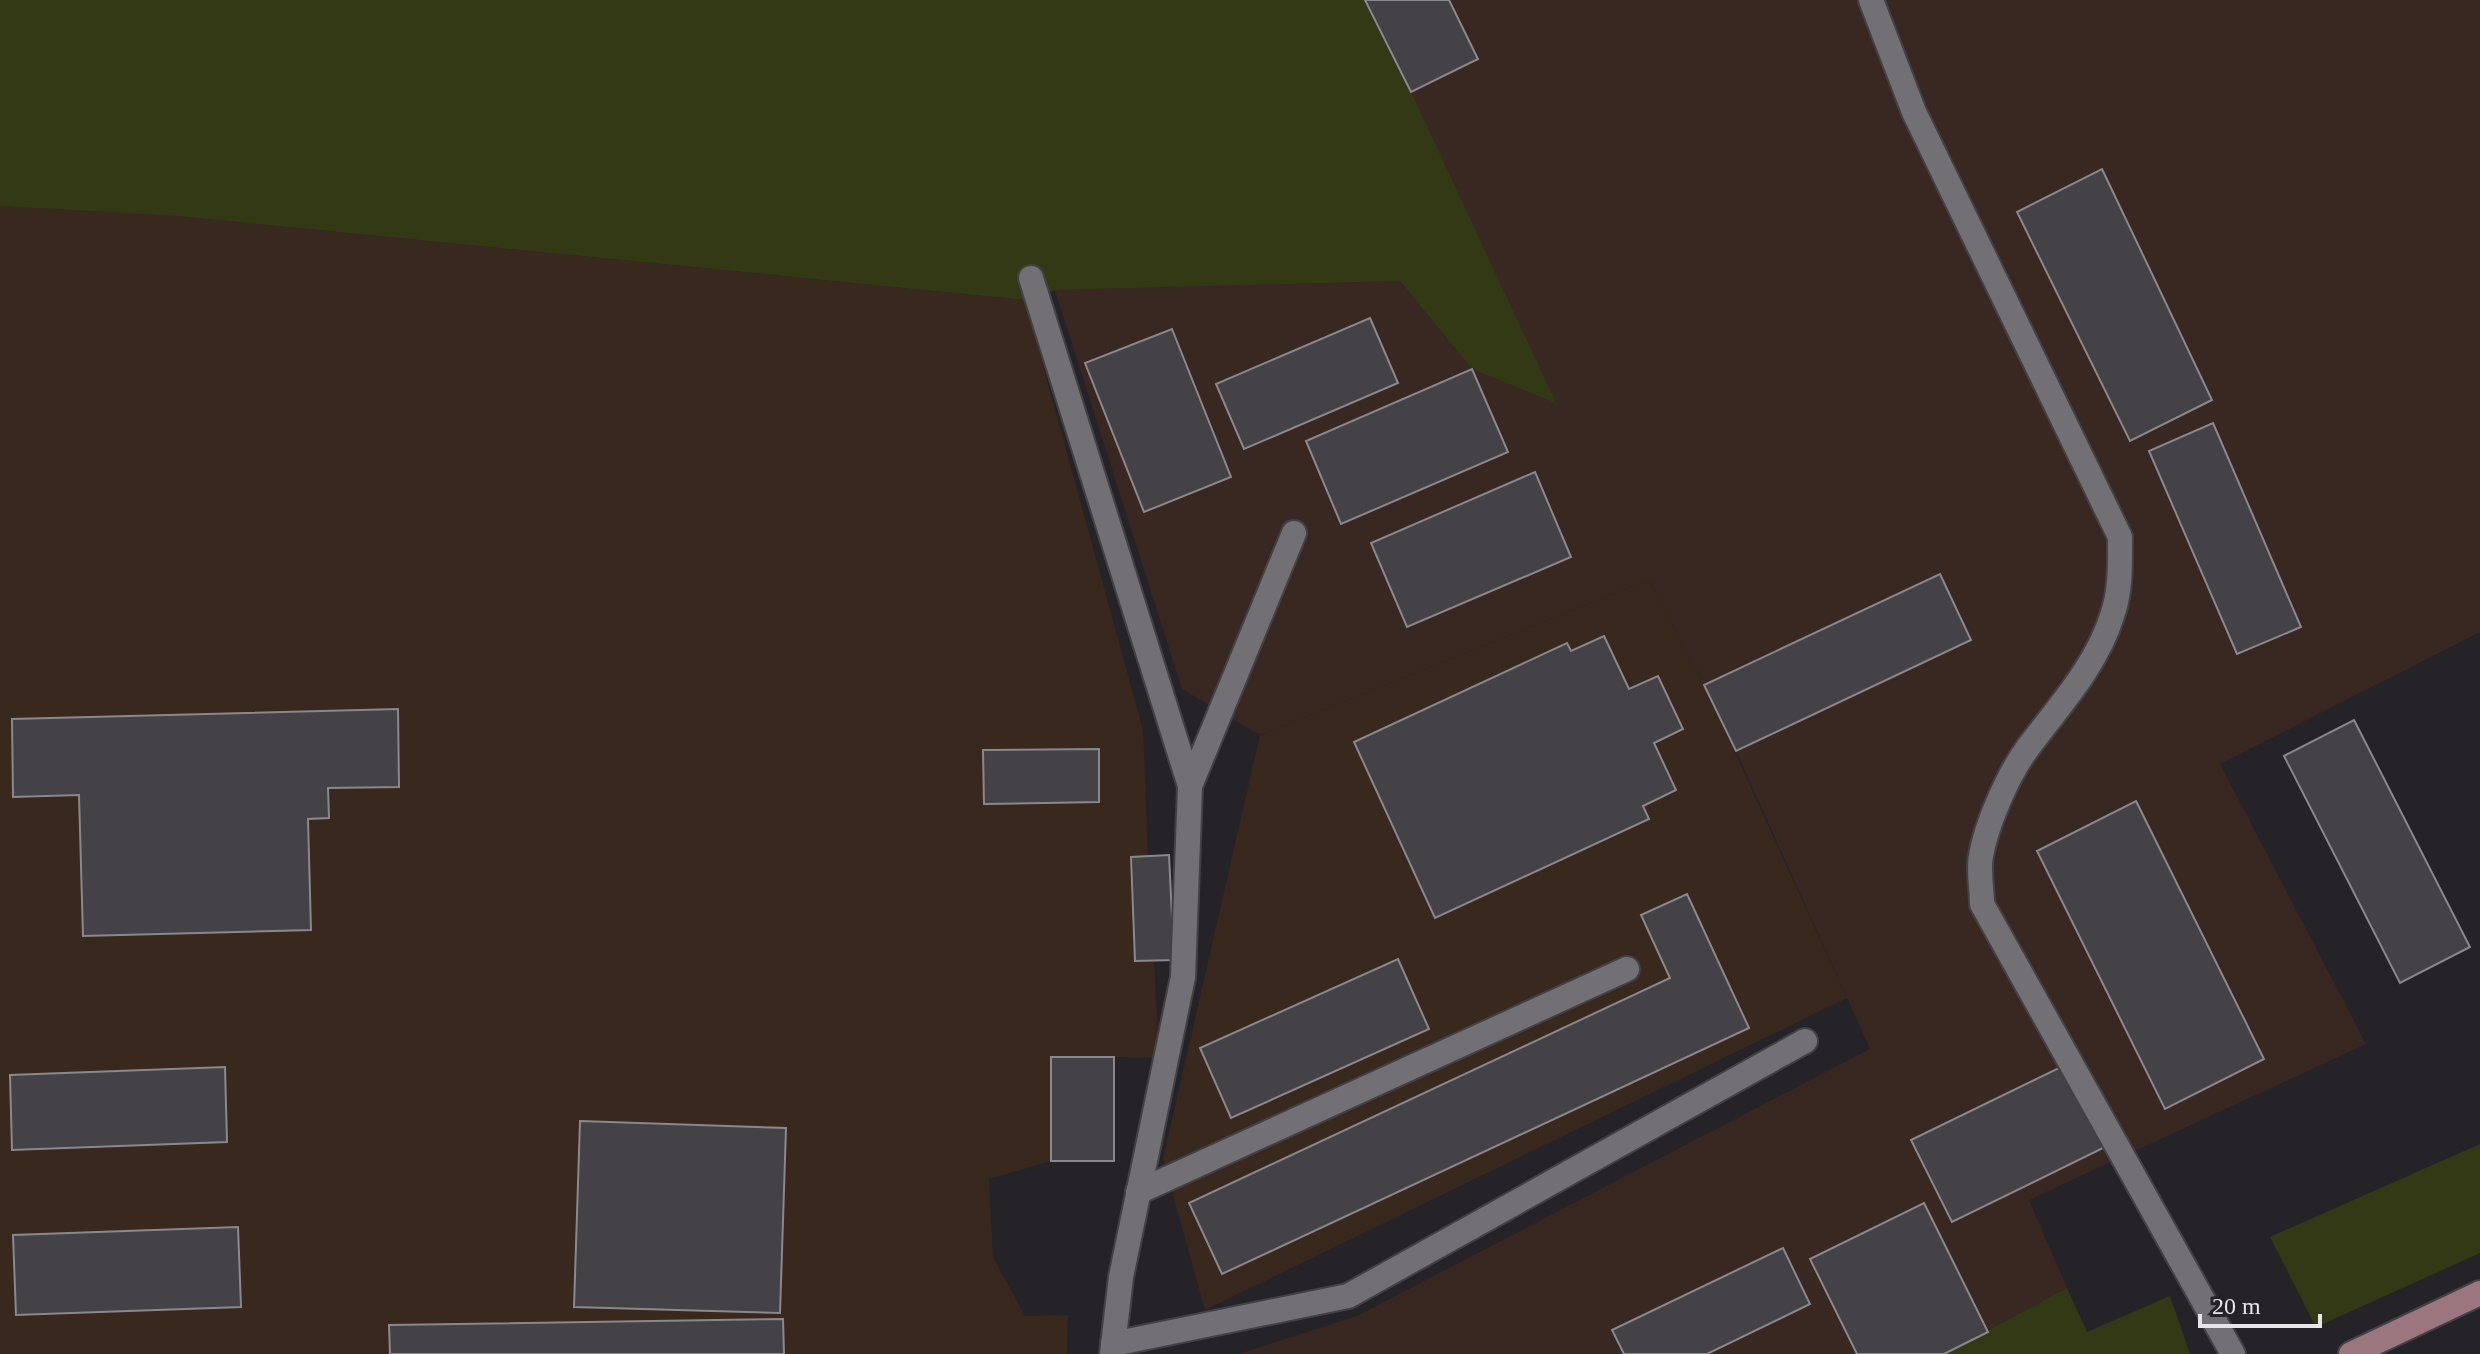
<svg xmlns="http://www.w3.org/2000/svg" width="2480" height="1354" viewBox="0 0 2480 1354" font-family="Georgia,serif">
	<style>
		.commercial { fill: #392721 }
		.industrial { fill: #38281e }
		.green { fill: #343915 }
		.building { fill: #444247; stroke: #8b888d; stroke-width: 2 }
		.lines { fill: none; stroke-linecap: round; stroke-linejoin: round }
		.lane-casing { stroke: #434145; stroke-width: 28 }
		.secondary-casing { stroke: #434145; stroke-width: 28 }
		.lane { stroke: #737075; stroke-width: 24 }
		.secondary { stroke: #9b767e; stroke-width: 24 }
	</style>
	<rect width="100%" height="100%" fill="#262328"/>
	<!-- commercial -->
	<path class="commercial" d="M 1365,0 L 2480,0 L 2480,632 L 2220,764 L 2366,1044 L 2029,1200 L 2067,1288 L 1944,1354 L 1239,1354 L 1357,1316 L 1870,1049 L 1736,751 L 1704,685 L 1649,580 L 1260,735 L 1182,689 L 1055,290 L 1400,281 L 1472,369 L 1411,92 Z"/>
	<!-- industrial -->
	<g class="industrial">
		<path d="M 0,206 L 178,216 L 1025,300 L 1143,730 L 1148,855 L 1169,855 L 1174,960 L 1154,961 L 1159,1058 L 1114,1057 L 1114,1161 L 1051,1161 L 989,1179 L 993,1257 L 1025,1316 L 1068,1315 L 1067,1354 L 0,1354 Z"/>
		<path d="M 1649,580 L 1704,685 L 1847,998 L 1205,1310 L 1163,1159 L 1260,735 Z"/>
	</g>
	<!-- green -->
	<g class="green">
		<path d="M 0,0 L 1365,0 L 1411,92 L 1556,403 L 1472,369 L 1400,281 L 1056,290 L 1025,300 L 178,216 L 0,206 Z"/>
		<path d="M 2480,1144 L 2480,1253 L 2316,1327 L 2270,1237 Z"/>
		<path d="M 2067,1288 L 2087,1332 L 2170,1296 L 2190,1354 L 1944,1354 Z"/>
	</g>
	<!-- building -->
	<g class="building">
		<path d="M 1365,0 L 1449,0 L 1478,59 L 1411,92 Z"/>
		<path d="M 2102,169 L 2212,400 L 2130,441 L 2017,212 Z"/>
		<path d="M 1370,318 L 1398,383 L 1244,449 L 1216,384 Z"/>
		<path d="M 1172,329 L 1231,477 L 1144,512 L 1085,363 Z"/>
		<path d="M 1472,369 L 1508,452 L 1341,524 L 1306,441 Z"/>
		<path d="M 2213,423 L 2301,627 L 2237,654 L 2149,451 Z"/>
		<path d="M 1535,472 L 1571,557 L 1407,627 L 1371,543 Z"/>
		<path d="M 1940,574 L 1971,640 L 1736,751 L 1704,685 Z"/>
		<path d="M 1604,636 L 1629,689 L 1658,676 L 1683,729 L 1654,743 L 1676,790 L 1643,806 L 1649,819 L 1435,918 L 1354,742 L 1567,643 L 1571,651 Z"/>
		<path d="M 398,709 L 399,787 L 328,788 L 329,818 L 308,819 L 311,930 L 83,936 L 79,795 L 13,797 L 12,719 Z"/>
		<path d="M 2354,720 L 2470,947 L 2400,983 L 2284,756 Z"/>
		<path d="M 1099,749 L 1099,802 L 984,804 L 983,750 Z"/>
		<path d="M 2136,801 L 2264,1059 L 2165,1109 L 2037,851 Z"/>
		<path d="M 1169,855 L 1174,960 L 1135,961 L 1131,857 Z"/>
		<path d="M 1687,894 L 1749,1028 L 1222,1274 L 1189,1203 L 1670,978 L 1641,915 Z"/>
		<path d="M 1398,959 L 1429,1029 L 1231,1118 L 1200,1048 Z"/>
		<rect x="1051" y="1057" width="63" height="104"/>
		<path d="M 2065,1065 L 2105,1147 L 1952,1222 L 1911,1140 Z"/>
		<path d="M 225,1067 L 227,1142 L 12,1150 L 10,1075 Z"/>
		<path d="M 580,1121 L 786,1128 L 780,1313 L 574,1307 Z"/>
		<path d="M 1924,1203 L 1988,1332 L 1944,1354 L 1857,1354 L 1810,1259 Z"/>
		<path d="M 238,1227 L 241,1307 L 16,1315 L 13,1235 Z"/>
		<path d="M 1783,1248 L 1810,1304 L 1707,1354 L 1624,1354 L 1612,1330 Z"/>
		<path d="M 783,1319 L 784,1354 L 390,1354 L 389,1325 Z"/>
	</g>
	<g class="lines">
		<!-- lane casing -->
		<g class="lane-casing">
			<g id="lane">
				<path d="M 1871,0 L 1914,112 L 2120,537 C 2120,564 2121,591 2112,616 C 2096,667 2058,707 2027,749 C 2008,775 1986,825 1981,856 C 1978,871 1982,889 1982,904 L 2233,1354"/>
				<path d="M 1031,278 L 1190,786"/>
				<path d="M 1138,1192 L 1627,969"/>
				<path d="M 1113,1344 L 1348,1296 L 1805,1041"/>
				<path d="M 1112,1354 L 1121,1277 L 1183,977 L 1190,786 L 1294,533"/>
			</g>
		</g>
		<!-- secondary casing -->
		<g class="secondary-casing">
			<path id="secondary" d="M 2351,1354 L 2480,1293"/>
		</g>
		<!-- lane -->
		<use href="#lane" class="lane"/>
		<!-- secondary -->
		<use href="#secondary" class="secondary"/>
	</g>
	<!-- scale -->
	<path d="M2200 1314v12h120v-12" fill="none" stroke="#e7e5e8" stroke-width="4"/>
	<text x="2212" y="1314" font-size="24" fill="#e7e5e8" stroke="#262328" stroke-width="6" paint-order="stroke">20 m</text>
</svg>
